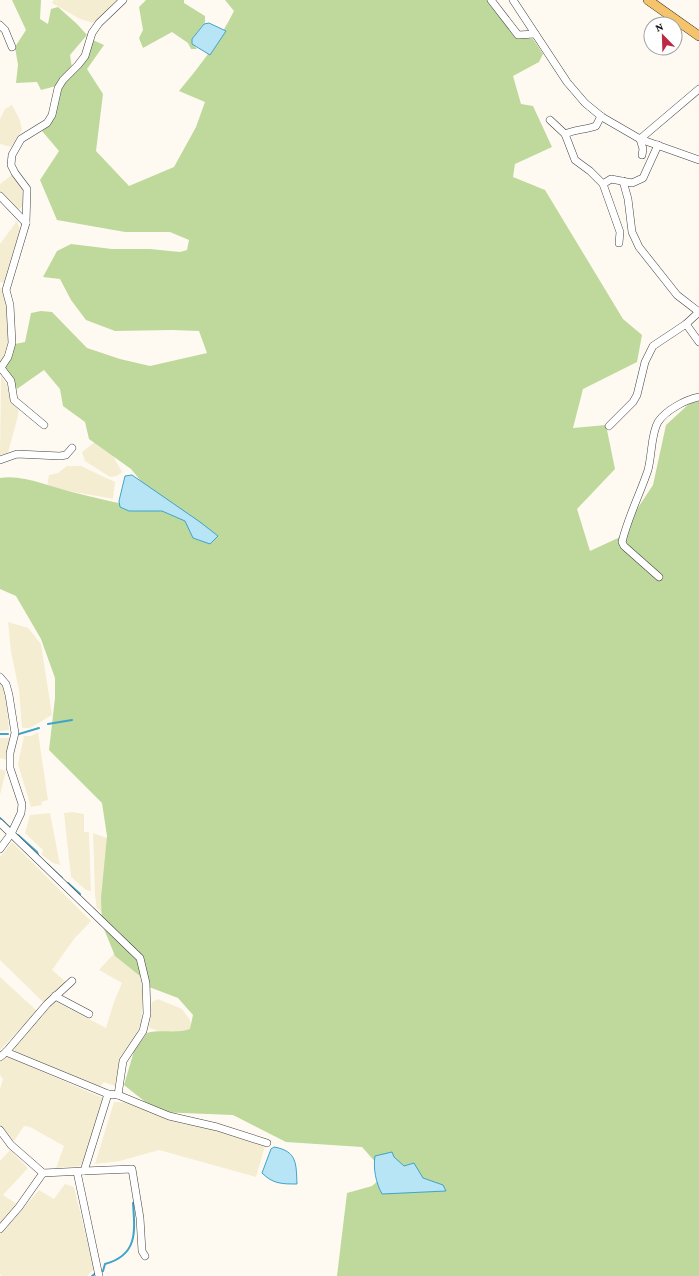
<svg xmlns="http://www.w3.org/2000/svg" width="699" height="1276" viewBox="0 0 699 1276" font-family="'Crimson Pro',serif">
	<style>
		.farmland { fill: #f4edd2 }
		.forest { fill: #bed99b }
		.water { fill: #b7e5f5; stroke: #40a3ca }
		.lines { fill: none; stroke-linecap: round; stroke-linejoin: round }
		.stream { stroke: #40a3ca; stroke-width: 2 }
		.minor-casing { stroke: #424242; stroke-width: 8 }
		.major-casing { stroke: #202020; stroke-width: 10 }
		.minor { stroke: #fff; stroke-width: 7 }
		.major { stroke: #f4c36b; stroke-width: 9 }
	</style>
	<rect width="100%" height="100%" fill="#fffaf1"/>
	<!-- farmland -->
	<g class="farmland">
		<path d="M 54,0 L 118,0 L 94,23 L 80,19 L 52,3 Z"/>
		<path d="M 12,105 L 20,120 L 22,130 L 11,147 L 0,144 L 0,119 L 5,109 Z"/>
		<path d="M 13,174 L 25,191 L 23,206 L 18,210 L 0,191 L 0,184 Z"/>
		<path d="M 17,221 L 20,230 L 5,283 L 0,282 L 0,244 Z"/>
		<path d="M 0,288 L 3,289 L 8,313 L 8,342 L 4,356 L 0,362 Z"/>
		<path d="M 1,376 L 7,385 L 10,399 L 18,406 L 18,416 L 7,456 L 0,457 Z"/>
		<path d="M 95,442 L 111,452 L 122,472 L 117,476 L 110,477 L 85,461 L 82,452 Z"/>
		<path d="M 67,466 L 81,466 L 115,482 L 113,499 L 47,487 L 49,475 L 58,473 Z"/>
		<path d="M 8,622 L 28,628 L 41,644 L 52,715 L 30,728 L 22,728 L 19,690 L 11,652 Z"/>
		<path d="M 0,683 L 3,687 L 6,699 L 9,730 L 0,731 Z"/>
		<path d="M 38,732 L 48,800 L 41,802 L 42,805 L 31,807 L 18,764 L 24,736 L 31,736 Z"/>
		<path d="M 0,738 L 10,738 L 7,760 L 0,758 L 0,760 Z"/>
		<path d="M 0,769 L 6,771 L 0,795 Z"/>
		<path d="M 73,812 L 84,814 L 84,832 L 89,832 L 91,891 L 86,890 L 71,877 L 64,813 Z"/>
		<path d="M 50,813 L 60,865 L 53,863 L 42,855 L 43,850 L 25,833 L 30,815 Z"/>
		<path d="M 93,833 L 129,846 L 134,941 L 97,908 L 95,896 Z"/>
		<path d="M 12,842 L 91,921 L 74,939 L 52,970 L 67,983 L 43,1002 L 0,960 L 0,857 Z"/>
		<path d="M 122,945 L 138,960 L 143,994 L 141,1023 L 134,1040 L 123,1054 L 115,1086 L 104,1082 L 100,1087 L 15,1052 L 14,1049 L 55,1001 L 106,1028 L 114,1002 L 122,983 L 99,970 Z"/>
		<path d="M 0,977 L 37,1011 L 0,1050 Z"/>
		<path d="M 158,999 L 182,1009 L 190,1020 L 192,1030 L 166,1033 L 149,1028 L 152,1002 Z"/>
		<path d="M 6,1056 L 103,1098 L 83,1162 L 80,1166 L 56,1168 L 64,1146 L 30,1127 L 24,1126 L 14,1141 L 0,1125 L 0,1089 L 3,1079 L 0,1075 L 0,1061 Z"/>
		<path d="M 114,1102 L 136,1103 L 180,1123 L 224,1131 L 265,1146 L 256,1177 L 159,1150 L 120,1161 L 95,1164 Z"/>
		<path d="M 10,1150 L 28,1168 L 3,1195 L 17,1204 L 0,1223 L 0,1161 Z"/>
		<path d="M 65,1184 L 74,1187 L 94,1269 L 87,1276 L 2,1276 L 0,1274 L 0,1235 L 39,1190 L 54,1199 Z"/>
	</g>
	<!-- forest -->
	<g class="forest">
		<path d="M 12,0 L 41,0 L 40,19 L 48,24 L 51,9 L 58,7 L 77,24 L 87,35 L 70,55 L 72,68 L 56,86 L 41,90 L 37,82 L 16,83 L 18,65 L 15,47 L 26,30 Z"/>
		<path d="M 146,0 L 184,0 L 184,3 L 205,16 L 205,22 L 192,39 L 193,44 L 197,49 L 191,49 L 188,43 L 172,32 L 143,48 L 139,38 L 143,30 L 139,7 Z"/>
		<path d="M 225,0 L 487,0 L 516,37 L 533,39 L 543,54 L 539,62 L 513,76 L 521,104 L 533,106 L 552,147 L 515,164 L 513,177 L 545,190 L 623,319 L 642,335 L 637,362 L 583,389 L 573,428 L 606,425 L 615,469 L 577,509 L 590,551 L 618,538 L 653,485 L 666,425 L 690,403 L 699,401 L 699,1276 L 337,1276 L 347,1193 L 372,1186 L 386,1174 L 362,1147 L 286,1142 L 233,1115 L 158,1112 L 124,1085 L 134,1051 L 147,1033 C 161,1029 176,1034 190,1029 L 193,1015 L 178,998 L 149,987 L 140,976 L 115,956 L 102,924 L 101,898 L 107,836 L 102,803 L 49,750 L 55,698 L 55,678 L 41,639 L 16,596 L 0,589 L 0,478 C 23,474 50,487 72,492 C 99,499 126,505 153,509 L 155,498 L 131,469 L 89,439 L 85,422 L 63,406 L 60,389 L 44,370 L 17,389 L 4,368 L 15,344 L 25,342 L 31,313 L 41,311 L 52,312 L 87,348 L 120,359 L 150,366 L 207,353 L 199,331 L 172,330 L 115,331 L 86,320 L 71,300 L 60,279 L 43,277 L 57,251 L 71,244 L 112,249 L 150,249 L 180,252 L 187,250 L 189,240 L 170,232 L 125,232 L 57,220 L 40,180 L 59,151 L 42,131 L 53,120 L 64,81 L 93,40 L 104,45 L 87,69 L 103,94 L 96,151 L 129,186 L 174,167 L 196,127 L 205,102 L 179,91 C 200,66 219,41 234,11 Z"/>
	</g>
	<!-- water -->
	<g class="water">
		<path d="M 209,23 L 226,31 L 210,55 L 192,44 L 192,39 L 204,24 Z"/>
		<path d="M 132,475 L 200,522 L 218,536 L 210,544 L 193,538 L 185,521 L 162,511 L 129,511 L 120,507 L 119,501 L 125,476 Z"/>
		<path d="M 274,1147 C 298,1151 296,1165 297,1184 C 282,1184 273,1184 262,1173 L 271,1149 Z"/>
		<path d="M 392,1152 L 394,1157 L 404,1166 L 414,1163 L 423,1178 L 443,1185 L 446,1191 L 382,1194 C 376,1183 373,1169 375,1156 Z"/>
	</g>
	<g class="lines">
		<!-- stream -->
		<g class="stream">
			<path d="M 48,724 L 72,720"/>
			<path d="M 0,734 L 8,734"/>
			<path d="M 19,734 L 39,728"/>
			<path d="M 0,818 L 9,827"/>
			<path d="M 18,835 L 37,852 L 39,857"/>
			<path d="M 47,864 L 62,878"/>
			<path d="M 68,883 L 80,894"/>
			<path d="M 100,1272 L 103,1271 L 105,1264 C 138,1255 135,1232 133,1203"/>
			<path d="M 92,1276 L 96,1273"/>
		</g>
		<!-- minor casing -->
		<g class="minor-casing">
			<g id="minor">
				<path d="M 491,0 L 518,35 L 535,34"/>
				<path d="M 513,0 L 567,82 L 585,103 L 602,117 L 640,139 L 699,160"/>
				<path d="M 0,25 L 5,30 L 12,47"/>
				<path d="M 550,120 L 565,134 L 575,160 L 590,171 L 603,184"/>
				<path d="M 565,134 C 576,129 585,130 596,126 L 601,116"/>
				<path d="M 642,155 L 643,149 L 640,139 L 699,89"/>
				<path d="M 623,181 L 628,199 L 632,232 L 639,247 L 677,295 L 699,312"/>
				<path d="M 0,196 L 26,223"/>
				<path d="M 619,243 L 620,232 L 603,184 L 611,179 L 632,183 L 643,178 L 658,145"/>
				<path d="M 686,324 L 699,342"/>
				<path d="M 1,368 L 11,381 L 14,400 L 44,425"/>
				<path d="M 0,369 L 8,357 L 12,343 L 10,305 L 6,290 L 26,223 L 27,189 L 15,173 L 11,165 L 12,155 L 21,139 L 47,123 L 52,115 L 58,88 L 63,80 L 78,65 L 85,56 L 92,33 L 99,23 L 123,0"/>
				<path d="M 609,426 L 633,402 L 637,395 L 645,362 L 653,346 L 686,324 L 699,312"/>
				<path d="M 0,460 L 17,454 L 60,456 L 66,455 L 72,448"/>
				<path d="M 659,577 L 624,546 L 622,542 C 628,517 640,494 648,470 C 652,455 651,434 658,422 C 666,410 685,400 699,397"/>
				<path d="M 0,677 L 6,684 L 9,695 L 15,733 L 10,753 L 10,768 L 22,804 L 21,813 L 11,834 L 0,849"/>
				<path d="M 0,823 L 140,958 L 146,983 L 147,1014 L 143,1031 L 123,1061 L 118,1095 L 108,1094 L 84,1171 L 43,1173 L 11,1145 L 0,1130"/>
				<path d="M 55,996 L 89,1014"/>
				<path d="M 6,1052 L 108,1094"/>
				<path d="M 0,1057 L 6,1052 L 47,1004 L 72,981"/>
				<path d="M 118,1095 L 169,1116 L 217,1127 L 267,1143"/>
				<path d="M 84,1171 L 132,1169 L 140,1218 L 142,1251 L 145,1256"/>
				<path d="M 77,1172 L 99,1276"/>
				<path d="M 0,1229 L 19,1207 L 43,1173"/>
			</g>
		</g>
		<!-- major casing -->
		<g class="major-casing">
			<path id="major" d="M 648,0 L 699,36"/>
		</g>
		<!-- minor -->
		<use href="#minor" class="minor"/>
		<!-- major -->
		<use href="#major" class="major"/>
	</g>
	<!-- north arrow -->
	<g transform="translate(663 36) rotate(337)"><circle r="19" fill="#ffffff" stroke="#9f9f9f"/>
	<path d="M0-3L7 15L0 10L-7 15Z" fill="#bc2a42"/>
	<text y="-6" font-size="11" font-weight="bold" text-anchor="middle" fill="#0f0f0f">N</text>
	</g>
</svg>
